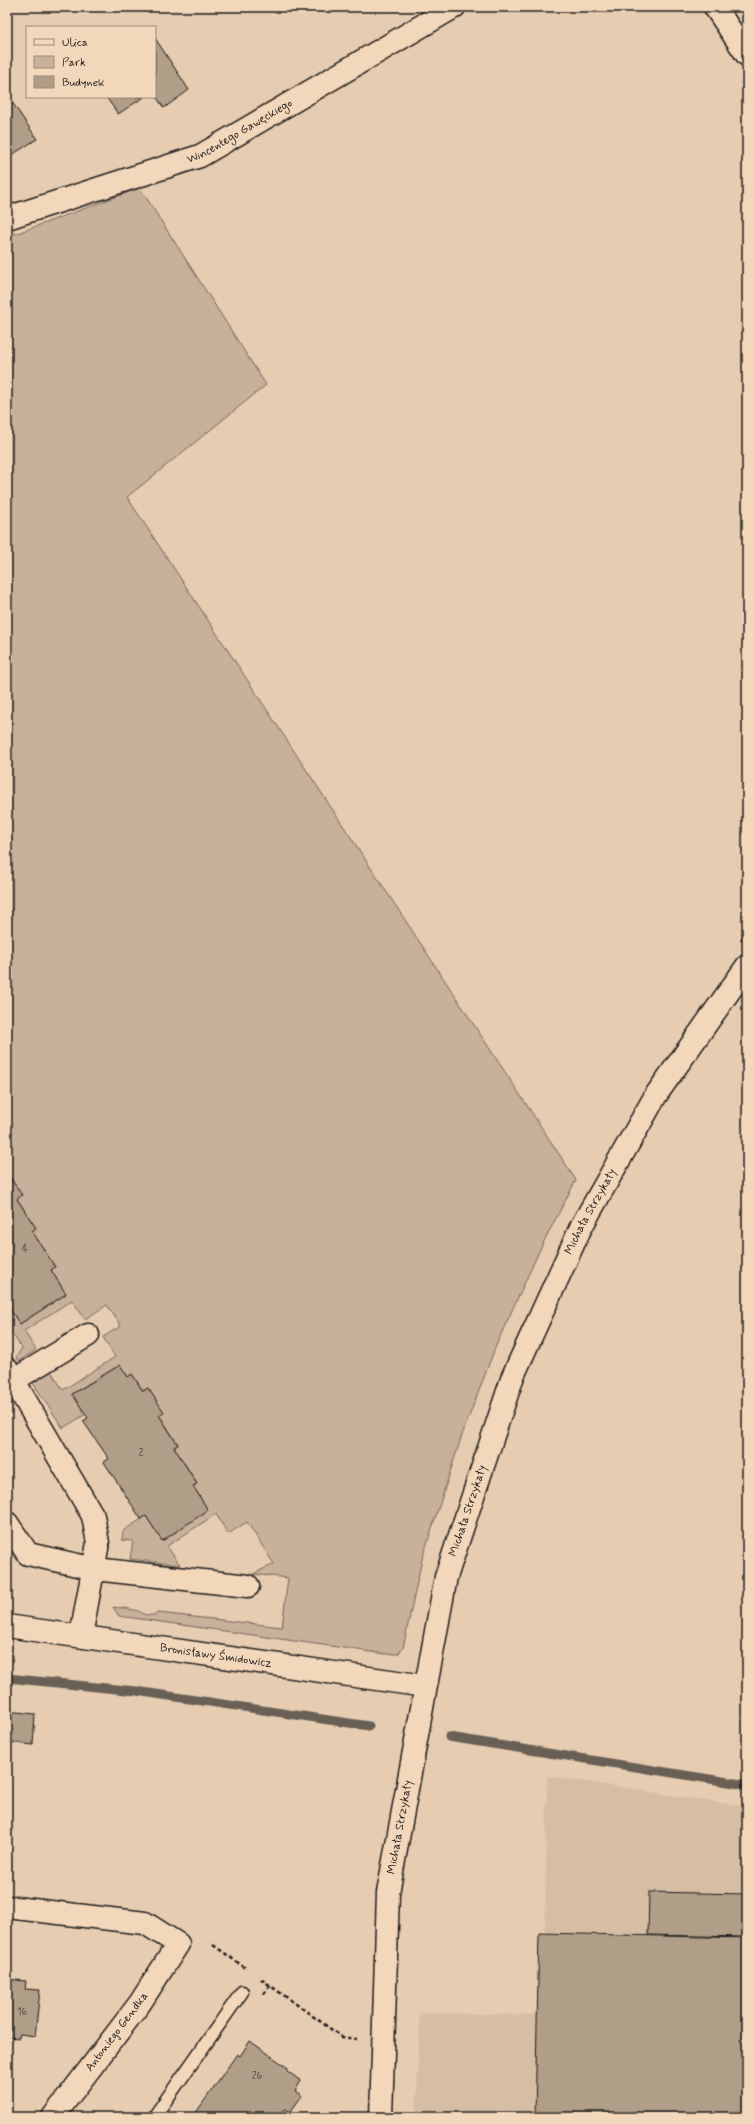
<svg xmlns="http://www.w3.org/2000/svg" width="754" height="2124" viewBox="0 0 754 2124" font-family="Mynerve,sans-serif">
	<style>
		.built { fill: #d6bea4 }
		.green { fill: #c8b19b; stroke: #72665c }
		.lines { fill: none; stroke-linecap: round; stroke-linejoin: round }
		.stream { stroke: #685f54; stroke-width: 9 }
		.building { fill: #b19e89; stroke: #1c1c1c }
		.service-casing { stroke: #1c1c1c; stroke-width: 15 }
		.minor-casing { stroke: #1c1c1c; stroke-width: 25 }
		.path { stroke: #1c1c1c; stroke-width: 2.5; stroke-dasharray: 4 3; stroke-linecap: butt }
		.service { stroke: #f3d7ba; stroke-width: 12 }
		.minor { stroke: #f3d7ba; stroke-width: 22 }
		.labels { text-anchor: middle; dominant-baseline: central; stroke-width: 3; stroke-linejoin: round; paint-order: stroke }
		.number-label { font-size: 10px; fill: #413c37 }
		.street-label { font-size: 12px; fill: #1c1c1c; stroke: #f3d7ba }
	</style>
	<rect width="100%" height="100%" fill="#e6ccb0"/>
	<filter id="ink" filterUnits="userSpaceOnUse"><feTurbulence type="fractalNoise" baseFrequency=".025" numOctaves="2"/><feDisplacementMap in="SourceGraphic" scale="8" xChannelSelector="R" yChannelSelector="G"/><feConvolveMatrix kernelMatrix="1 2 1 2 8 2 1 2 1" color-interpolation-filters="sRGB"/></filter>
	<g filter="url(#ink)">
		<!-- built -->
		<path class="built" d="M 547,1776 L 747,1807 L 747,2117 L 416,2117 L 420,2013 L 544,2015 Z"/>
		<!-- green -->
		<path class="green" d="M 140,188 L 266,385 L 127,497 L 576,1180 L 542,1245 L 497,1343 L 462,1435 L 422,1559 L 403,1648 L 398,1654 L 386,1654 L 119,1616 L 113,1607 C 120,1608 127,1608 134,1610 C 145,1612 144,1619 159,1613 L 282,1627 L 288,1578 L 253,1574 L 274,1564 L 247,1522 L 228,1534 L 216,1514 L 167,1546 L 180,1565 L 130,1559 L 133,1541 L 122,1540 L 123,1531 L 146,1516 L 162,1541 L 208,1510 L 193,1486 L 197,1483 L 174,1447 L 178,1444 L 159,1415 L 163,1412 L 148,1388 L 143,1391 L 132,1374 L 128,1377 L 120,1365 L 73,1393 L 86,1414 L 63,1428 L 33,1383 L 51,1371 L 63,1390 L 115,1357 L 103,1337 L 121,1326 L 107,1305 L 85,1319 L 72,1300 L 24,1331 L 36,1350 L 19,1361 L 16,1357 L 22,1348 L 13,1335 L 7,1337 L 7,1305 L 20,1324 L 66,1294 L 51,1270 L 55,1267 L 32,1231 L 36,1228 L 17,1199 L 21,1195 L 7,1173 L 7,237 Z"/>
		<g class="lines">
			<!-- stream -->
			<g class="stream">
				<path d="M 7,1678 L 136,1691 L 369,1726"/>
				<path d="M 449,1737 L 747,1785"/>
			</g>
		</g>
		<!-- building -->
		<g class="building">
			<path d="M 155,38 L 189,90 L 164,108 L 155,95 Z"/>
			<path d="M 106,97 L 144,97 L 118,114 Z"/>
			<path d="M 12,102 L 37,139 L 7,158 L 7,105 Z"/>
			<path d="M 7,1173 L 22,1195 L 17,1199 L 36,1228 L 32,1231 L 55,1267 L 51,1270 L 66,1294 L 20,1324 L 7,1305 Z"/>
			<path d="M 120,1365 L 128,1377 L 132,1374 L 143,1391 L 148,1388 L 164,1412 L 159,1415 L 178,1445 L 174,1447 L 197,1484 L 193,1486 L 208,1510 L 162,1541 L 146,1516 L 141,1519 L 104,1462 L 109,1459 L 83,1421 L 88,1418 L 72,1394 Z"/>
			<path d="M 7,1711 L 35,1714 L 33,1745 L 7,1742 Z"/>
			<path d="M 649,1892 L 747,1894 L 747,1937 L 648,1935 Z"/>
			<path d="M 539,1933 L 747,1938 L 747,2117 L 535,2117 Z"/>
			<path d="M 7,1979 L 26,1981 L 25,1989 L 40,1990 L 35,2036 L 20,2034 L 19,2038 L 7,2037 Z"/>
			<path d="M 250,2041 L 288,2068 L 287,2071 L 301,2081 L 295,2091 L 302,2096 L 290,2112 L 284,2109 L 279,2117 L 193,2117 L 237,2054 L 240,2056 Z"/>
		</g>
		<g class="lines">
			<!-- service casing -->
			<g class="service-casing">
				<path id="service" d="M 154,2117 L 242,1992"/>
			</g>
			<!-- minor casing -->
			<g class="minor-casing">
				<g id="minor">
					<path d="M 715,7 L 747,55"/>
					<path id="s1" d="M 7,218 L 200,156 L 454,7"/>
					<path d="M 7,1369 L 93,1516 L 98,1543 L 81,1636"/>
					<path d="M 14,1380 L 88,1335"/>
					<path d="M 7,1523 L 28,1554 L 95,1569 L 248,1586"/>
					<path id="s2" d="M 7,1626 L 425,1686"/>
					<path d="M 7,1907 L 145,1923 L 178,1944 L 140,2003 L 53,2117"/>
					<path id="s3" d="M 381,2117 L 388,1893 L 446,1577 L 513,1376 L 581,1227 L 656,1095 L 747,966"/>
				</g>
			</g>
			<!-- path -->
			<g class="path">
				<path d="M 741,82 L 747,91"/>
				<path d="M 741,940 L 747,932"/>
				<path d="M 213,1945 L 247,1969"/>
				<path d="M 261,1979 L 342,2037 L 357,2039"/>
				<path d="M 264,1994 L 270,1986"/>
			</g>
			<!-- service -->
			<use href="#service" class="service"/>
			<!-- minor -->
			<use href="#minor" class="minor"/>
		</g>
	</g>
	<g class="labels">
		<!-- number labels -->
		<g class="number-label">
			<text x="25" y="1249">4</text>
			<text x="141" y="1453">2</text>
			<text x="22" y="2012">16</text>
			<text x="257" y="2076">26</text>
		</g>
		<!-- street labels -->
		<g class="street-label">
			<text stroke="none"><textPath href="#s1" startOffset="249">Wincentego Gawęckiego</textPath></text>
			<text stroke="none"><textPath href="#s3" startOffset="939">Michała Strzykały</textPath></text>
			<text stroke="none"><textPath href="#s3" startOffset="615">Michała Strzykały</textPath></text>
			<text stroke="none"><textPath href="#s2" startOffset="211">Bronisławy Śmidowicz</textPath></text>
			<text stroke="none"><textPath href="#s3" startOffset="291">Michała Strzykały</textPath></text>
			<text transform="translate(117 2032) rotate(-53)">Antoniego Gendka</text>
		</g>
	</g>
	<!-- margin -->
	<rect width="754" height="2124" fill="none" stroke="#f3d7ba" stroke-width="24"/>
	<rect x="12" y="12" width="730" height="2100" fill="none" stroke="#1c1c1c" stroke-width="1.5" filter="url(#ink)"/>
	<!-- legend -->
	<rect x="26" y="26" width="130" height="72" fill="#f3d7ba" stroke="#9d8c7b"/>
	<rect x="34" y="39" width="20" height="6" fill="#f3d7ba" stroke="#9d8c7b"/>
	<text x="62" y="46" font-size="12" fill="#1c1c1c">Ulica</text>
	<rect x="34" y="56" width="20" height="12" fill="#c8b19b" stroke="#9d8c7b"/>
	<text x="62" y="66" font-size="12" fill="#1c1c1c">Park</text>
	<rect x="34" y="76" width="20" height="12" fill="#b19e89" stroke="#9d8c7b"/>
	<text x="62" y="86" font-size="12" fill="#1c1c1c">Budynek</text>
</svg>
